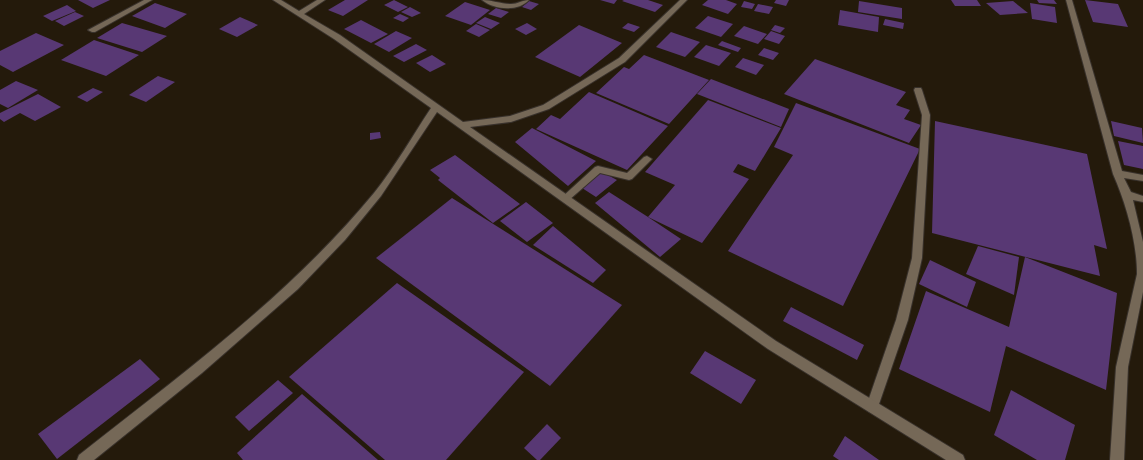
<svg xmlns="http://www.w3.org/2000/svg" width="1143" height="460" viewBox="0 0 1143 460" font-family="'Nunito Sans',sans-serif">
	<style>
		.building { fill: #583874 }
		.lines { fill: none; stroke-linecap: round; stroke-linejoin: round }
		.service-casing { stroke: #38312b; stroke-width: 2 }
		.minor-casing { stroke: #38312b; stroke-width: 2 }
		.service { fill: #756857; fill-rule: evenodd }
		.minor { fill: #756857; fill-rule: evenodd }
	</style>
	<rect width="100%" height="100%" fill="#241a0b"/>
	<!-- building -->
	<g class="building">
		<path d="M 78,0 L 110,0 L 93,8 Z"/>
		<path d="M 345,0 L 368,0 L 343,16 L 328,10 Z"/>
		<path d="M 394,0 L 408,7 L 398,12 L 384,5 Z"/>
		<path d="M 600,0 L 617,0 L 614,4 Z"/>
		<path d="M 624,0 L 648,0 L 663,5 L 655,12 L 622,1 Z"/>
		<path d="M 708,0 L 726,0 L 737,4 L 728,14 L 702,5 Z"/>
		<path d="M 776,0 L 789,0 L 786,6 L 774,3 Z"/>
		<path d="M 951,0 L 977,0 L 981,6 L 955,6 Z"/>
		<path d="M 1037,0 L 1054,0 L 1057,4 L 1039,3 Z"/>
		<path d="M 1085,0 L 1118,4 L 1128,27 L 1093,22 Z"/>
		<path d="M 529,1 L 539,4 L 531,10 L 522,7 Z"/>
		<path d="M 744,1 L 755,4 L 752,9 L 741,7 Z"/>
		<path d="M 859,1 L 902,8 L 902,19 L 858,12 Z"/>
		<path d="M 1013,1 L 1028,13 L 1000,15 L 986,3 Z"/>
		<path d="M 465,2 L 490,10 L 471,25 L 445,16 Z"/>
		<path d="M 155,3 L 187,14 L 165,28 L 132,16 Z"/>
		<path d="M 1030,3 L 1055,7 L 1057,23 L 1032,19 Z"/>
		<path d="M 758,4 L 773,7 L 769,14 L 754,11 Z"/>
		<path d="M 67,5 L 76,11 L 52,21 L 43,16 Z"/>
		<path d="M 410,7 L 421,13 L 412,17 L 401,12 Z"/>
		<path d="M 496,8 L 509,12 L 501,18 L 488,14 Z"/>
		<path d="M 840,10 L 879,17 L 878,32 L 838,25 Z"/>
		<path d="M 75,12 L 84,16 L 64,26 L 55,21 Z"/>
		<path d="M 400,14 L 409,18 L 403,22 L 393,18 Z"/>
		<path d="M 708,16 L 733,24 L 721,37 L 695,28 Z"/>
		<path d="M 240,17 L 258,25 L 237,37 L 219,29 Z"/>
		<path d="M 485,17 L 500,23 L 491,29 L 476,23 Z"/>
		<path d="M 885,19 L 904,23 L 903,29 L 883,25 Z"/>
		<path d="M 361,20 L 388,34 L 371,43 L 344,29 Z"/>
		<path d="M 122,23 L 167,36 L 142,52 L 97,38 Z"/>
		<path d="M 527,23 L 537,29 L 526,35 L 515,29 Z"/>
		<path d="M 628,23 L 640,27 L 634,32 L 622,28 Z"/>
		<path d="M 476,24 L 490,30 L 479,37 L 466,31 Z"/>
		<path d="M 579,25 L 622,43 L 580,77 L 535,57 Z"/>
		<path d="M 775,25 L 785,28 L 780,33 L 771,30 Z"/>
		<path d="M 744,26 L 767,34 L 758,44 L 734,36 Z"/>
		<path d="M 396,31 L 412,38 L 389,52 L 374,44 Z"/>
		<path d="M 771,31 L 785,36 L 779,44 L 764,39 Z"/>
		<path d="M 671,32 L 700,42 L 685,57 L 656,47 Z"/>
		<path d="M 36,33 L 64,45 L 13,72 L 0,65 L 0,51 Z"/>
		<path d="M 94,40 L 139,55 L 106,76 L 61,60 Z"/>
		<path d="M 722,41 L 741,48 L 738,52 L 718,45 Z"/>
		<path d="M 416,44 L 427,50 L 404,62 L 393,56 Z"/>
		<path d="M 706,45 L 731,53 L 719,66 L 694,57 Z"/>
		<path d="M 764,48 L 779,53 L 773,60 L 758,55 Z"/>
		<path d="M 432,55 L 446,64 L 430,72 L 416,63 Z"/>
		<path d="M 644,55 L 709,80 L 669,124 L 596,93 L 624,67 L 629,69 Z"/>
		<path d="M 743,58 L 764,65 L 756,75 L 735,67 Z"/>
		<path d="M 815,59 L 906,92 L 896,105 L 910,110 L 904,119 L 921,125 L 909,143 L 784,94 Z"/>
		<path d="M 158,76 L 175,82 L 146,102 L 129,95 Z"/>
		<path d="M 711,79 L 789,109 L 781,127 L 697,94 Z"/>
		<path d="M 16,81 L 38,90 L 8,108 L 0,104 L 0,90 Z"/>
		<path d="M 93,88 L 103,92 L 87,102 L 77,97 Z"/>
		<path d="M 589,92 L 668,126 L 627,170 L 536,129 L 551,115 L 560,119 Z"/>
		<path d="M 38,94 L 61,107 L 35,121 L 20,113 L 4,122 L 0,119 L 0,113 Z"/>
		<path d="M 708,100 L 781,128 L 755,171 L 738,164 L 733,172 L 749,179 L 702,243 L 648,217 L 675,185 L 645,172 Z"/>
		<path d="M 796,103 L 920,149 L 843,306 L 728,251 L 793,155 L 774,147 Z"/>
		<path d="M 935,121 L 1087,154 L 1107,249 L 1094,245 L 1100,276 L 932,233 Z"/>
		<path d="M 1111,121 L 1142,128 L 1143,143 L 1114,136 Z"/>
		<path d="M 532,128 L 596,161 L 568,186 L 515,142 Z"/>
		<path d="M 380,132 L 381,138 L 370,140 L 370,133 Z"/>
		<path d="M 1118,141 L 1143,146 L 1143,169 L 1124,165 Z"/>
		<path d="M 455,155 L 520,204 L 493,223 L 438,180 L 440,178 L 430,170 Z"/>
		<path d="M 602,172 L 617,180 L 596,197 L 582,188 Z"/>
		<path d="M 609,192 L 648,217 L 681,239 L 660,257 L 595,203 Z"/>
		<path d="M 452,198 L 622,305 L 550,386 L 376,258 Z"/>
		<path d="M 526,202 L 553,223 L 527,242 L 500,221 Z"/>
		<path d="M 553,226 L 606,270 L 593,283 L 533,245 Z"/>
		<path d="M 978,246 L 1019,257 L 1014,295 L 966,274 Z"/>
		<path d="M 1025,257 L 1117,293 L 1106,390 L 1006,346 L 990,412 L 899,369 L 926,291 L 1009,327 Z"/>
		<path d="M 930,260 L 976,282 L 967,307 L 919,284 Z"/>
		<path d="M 397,283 L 524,372 L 446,460 L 385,460 L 289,377 Z"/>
		<path d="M 791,307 L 864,345 L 857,360 L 783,321 Z"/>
		<path d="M 705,351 L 756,380 L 741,404 L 690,373 Z"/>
		<path d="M 140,359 L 160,379 L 57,459 L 38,434 Z"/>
		<path d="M 278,380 L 293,393 L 249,431 L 235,417 Z"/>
		<path d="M 1011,390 L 1075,425 L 1065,460 L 1037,460 L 994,435 Z"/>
		<path d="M 302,394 L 378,460 L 243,460 L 237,453 Z"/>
		<path d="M 547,424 L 561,438 L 540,460 L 537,460 L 524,448 Z"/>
		<path d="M 845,436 L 879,460 L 839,460 L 833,456 Z"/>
	</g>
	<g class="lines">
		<!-- service casing -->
		<g class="service-casing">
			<g id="service">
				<path d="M 915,88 L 921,88 L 922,90 L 930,115 L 922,258 L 908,320 L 878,407 L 876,411 L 872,413 L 868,411 L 866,407 L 896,320 L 912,258 L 922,115 L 914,90 Z"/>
				<path d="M 647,156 L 652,159 L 632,179 L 629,180 L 600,173 L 569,200 L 563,200 L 561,198 L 595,167 L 598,166 L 627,173 L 644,157 Z"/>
			</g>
		</g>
		<!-- minor casing -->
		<g class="minor-casing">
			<g id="minor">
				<path d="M 144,0 L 152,0 L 95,32 L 92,32 L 88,30 Z"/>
				<path d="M 273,0 L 281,0 L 299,11 L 317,0 L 325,0 L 304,14 L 340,35 L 463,122 L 510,116 L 543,105 L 619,58 L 680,0 L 687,0 L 625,62 L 549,109 L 511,122 L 470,127 L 776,341 L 963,455 L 965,460 L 946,460 L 768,349 L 437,112 L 381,196 L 345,240 L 298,289 L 202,373 L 94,460 L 77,460 L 79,455 C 182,374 290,295 374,193 C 395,167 413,135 431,108 L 334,39 Z"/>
				<path d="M 482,0 C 492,0 501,4 511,4 C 518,4 522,0 529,0 C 518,12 494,10 482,0 Z"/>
				<path d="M 1066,0 L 1072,0 L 1122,171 L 1143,175 L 1143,181 L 1124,178 L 1131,192 L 1143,196 L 1143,202 L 1133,200 L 1143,242 L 1143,292 L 1128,367 L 1124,460 L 1110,460 L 1116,367 L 1137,274 C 1137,242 1126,203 1113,174 Z"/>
			</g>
		</g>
		<!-- service -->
		<use href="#service" class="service"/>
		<!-- minor -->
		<use href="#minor" class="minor"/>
	</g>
</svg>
